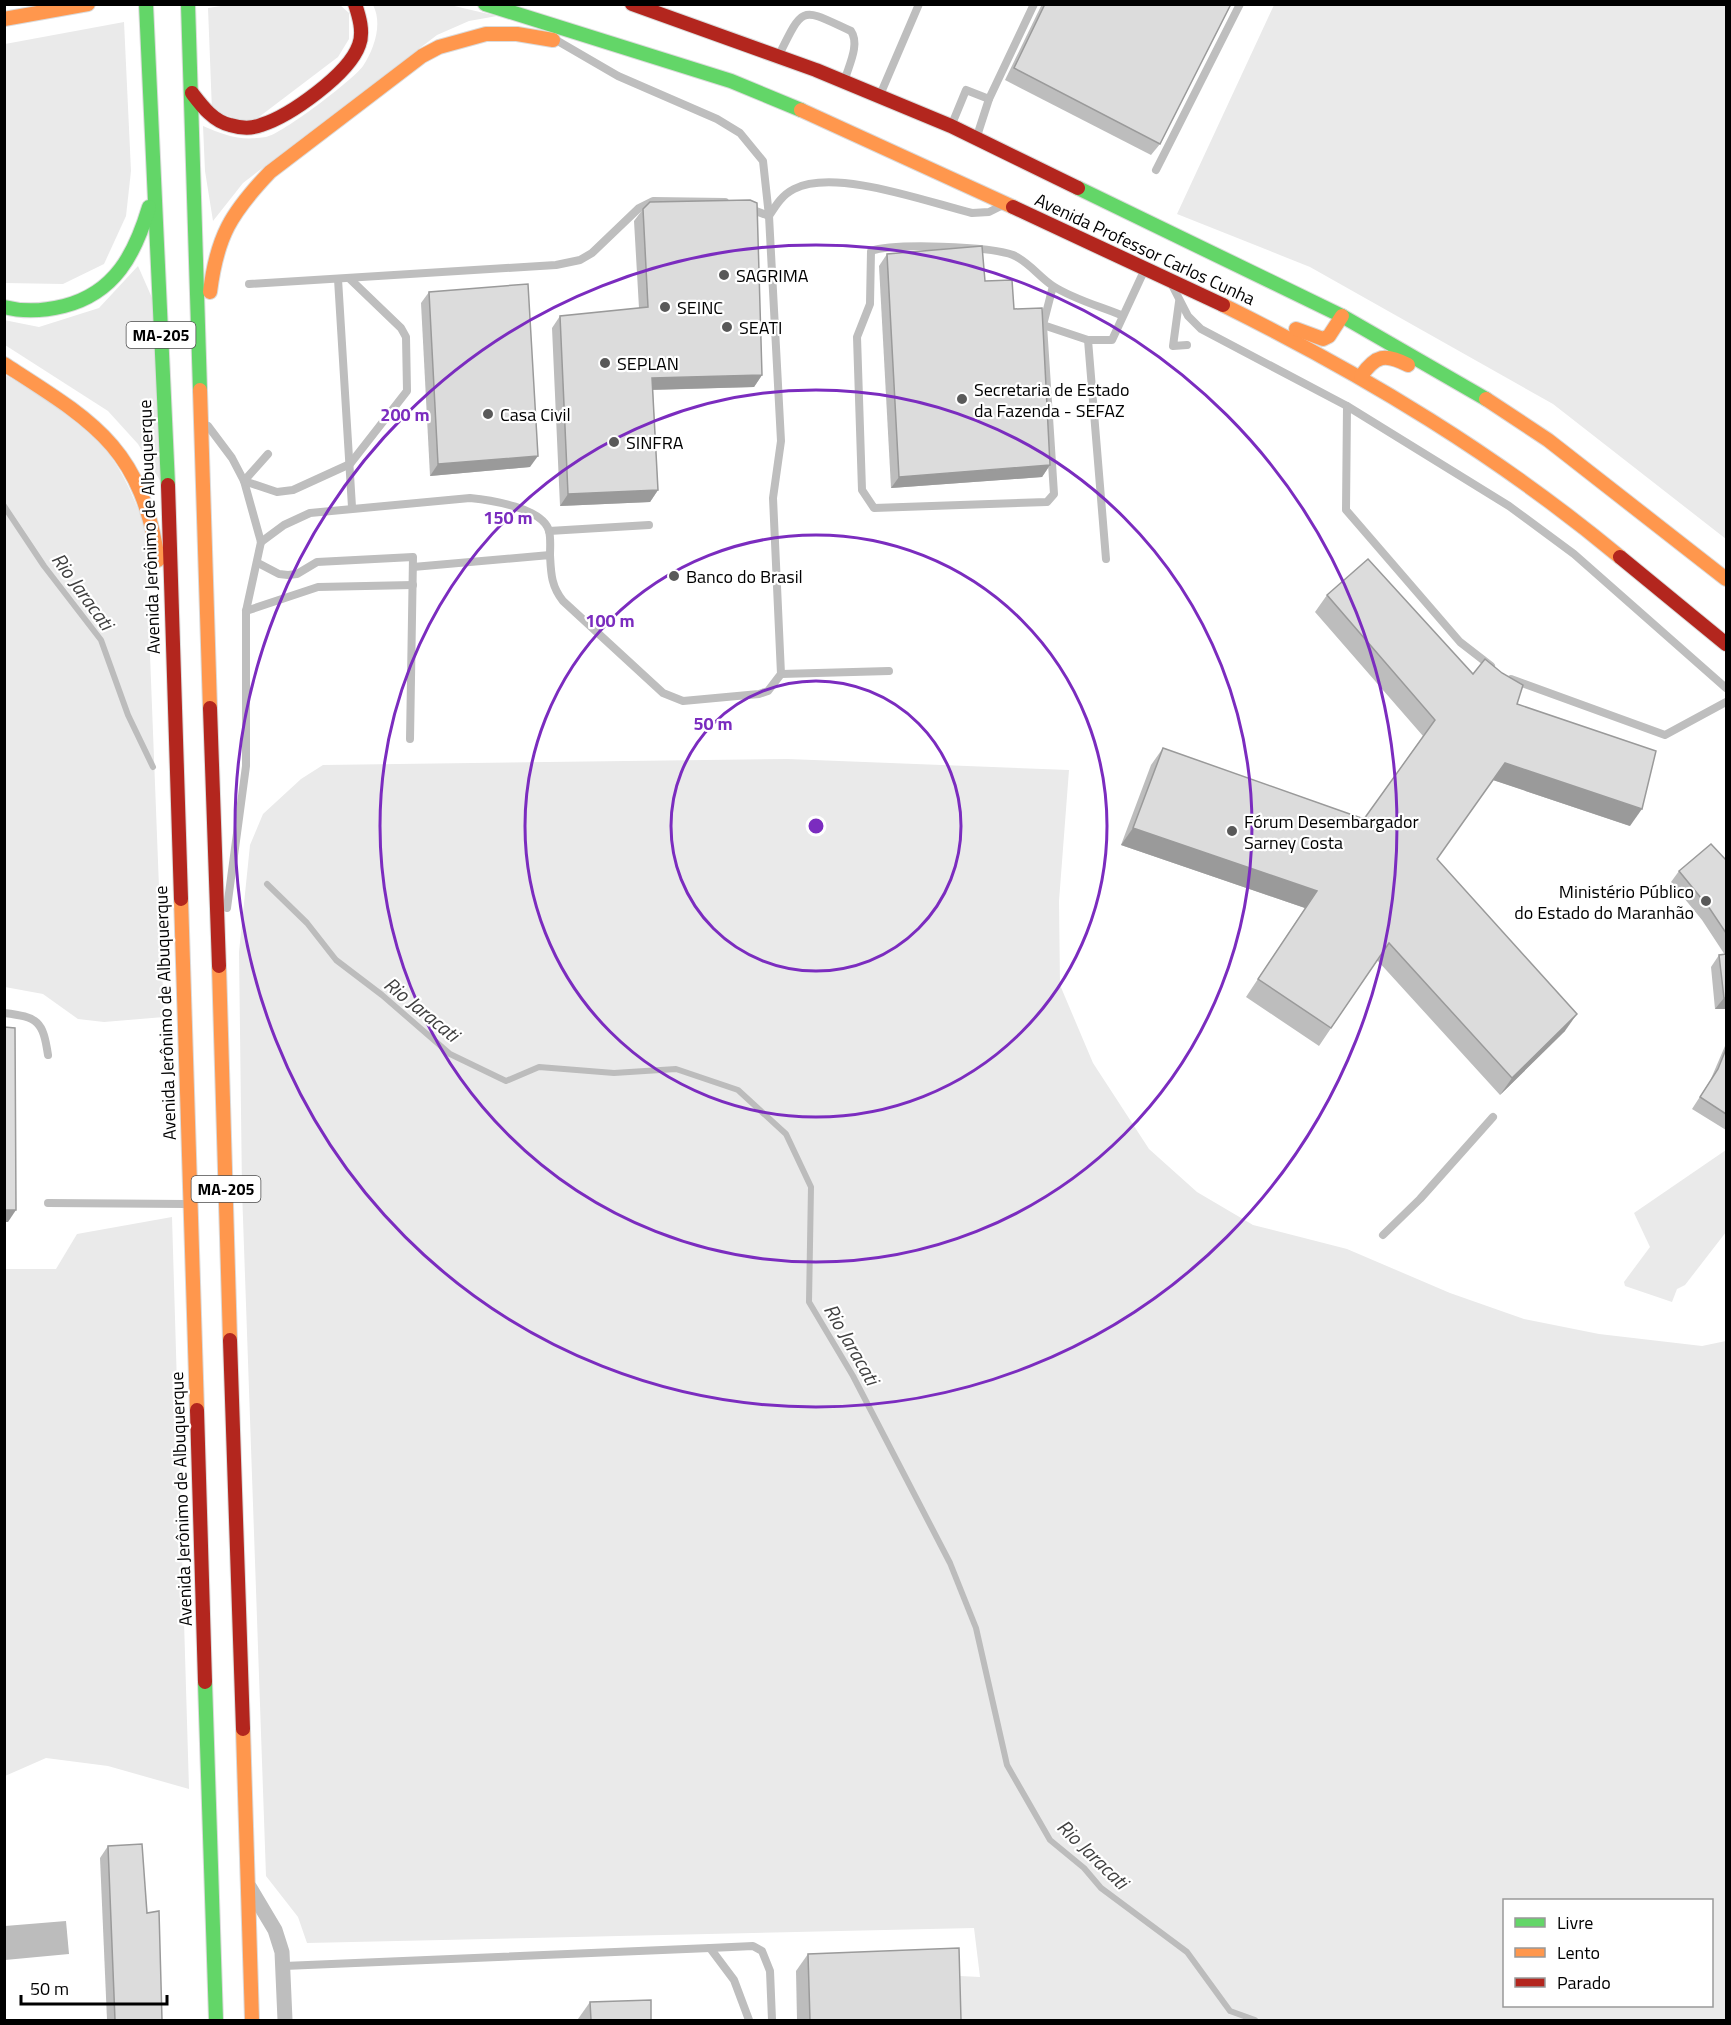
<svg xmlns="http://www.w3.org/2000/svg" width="1731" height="2025" viewBox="0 0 1731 2025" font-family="'Titillium Web',sans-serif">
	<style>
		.green { fill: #eaeaea; fill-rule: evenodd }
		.water { fill: #bcbcbc }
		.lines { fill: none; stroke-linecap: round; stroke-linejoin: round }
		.stream { stroke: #bcbcbc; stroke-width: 6 }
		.fast-casing { stroke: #dbdbdb; stroke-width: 16 }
		.slow-casing { stroke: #dbdbdb; stroke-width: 16 }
		.jam-casing { stroke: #dbdbdb; stroke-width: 16 }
		.lane { stroke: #bebebe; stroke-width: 8 }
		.street { stroke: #bebebe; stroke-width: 15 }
		.fast { stroke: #63d668; stroke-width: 14 }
		.slow { stroke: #ff974d; stroke-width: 14 }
		.jam { stroke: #b3261e; stroke-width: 14 }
		.wall { fill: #bdbdbd }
		.shaded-wall { fill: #9a9a9a }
		.building { fill: #dcdcdc; stroke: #9a9a9a; stroke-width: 1.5 }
		.ring { fill: none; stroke: #7b2cbf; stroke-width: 3 }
		.poi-dot { fill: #595959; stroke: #fff; stroke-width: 2 }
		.labels { text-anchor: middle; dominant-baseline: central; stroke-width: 4.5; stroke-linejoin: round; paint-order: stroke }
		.shield { fill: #fff; stroke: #4c4c4c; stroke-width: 1.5 }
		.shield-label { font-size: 16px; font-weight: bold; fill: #000 }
		.street-label { font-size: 18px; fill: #000; stroke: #fff }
		.poi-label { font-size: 18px; fill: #000; stroke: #fff; text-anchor: start }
		.water-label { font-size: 20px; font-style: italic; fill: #404040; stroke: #fff }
		.centre { fill: #7b2cbf; stroke: #fff; stroke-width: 3 }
		.ring-label { font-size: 18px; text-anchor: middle; font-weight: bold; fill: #7b2cbf; stroke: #fff; stroke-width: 4.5; stroke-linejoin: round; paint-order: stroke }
	</style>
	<rect width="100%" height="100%" fill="#fff"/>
	<!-- green -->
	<g class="green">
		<path d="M 234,4 L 340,5 L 349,13 L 349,39 L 338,57 L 251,123 L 212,111 L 208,8 Z"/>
		<path d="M 373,5 L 450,5 L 497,16 L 469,21 L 437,35 L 243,183 L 213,221 L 205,171 L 203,126 C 227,136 239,141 266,137 C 282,134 353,80 363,66 C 374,49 383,24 373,5 Z"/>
		<path d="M 1274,5 L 1726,5 L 1726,539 L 1553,404 L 1310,267 L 1177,214 Z"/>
		<path d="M 124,22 L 131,171 L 126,216 L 104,264 L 63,284 L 5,283 L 5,44 Z"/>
		<path d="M 138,266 L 160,316 L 161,482 L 138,444 L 108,411 L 5,345 L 4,320 L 39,327 L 99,308 Z"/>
		<path d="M 4,374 C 39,395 76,418 104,448 C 123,469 134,500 145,525 L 164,1017 L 104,1022 L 78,1019 L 43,994 L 5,987 Z"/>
		<path d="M 788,759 L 1069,770 L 1059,901 L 1060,985 L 1093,1063 L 1149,1149 L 1197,1192 L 1253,1225 L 1347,1249 L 1450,1293 L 1524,1319 L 1599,1334 L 1702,1346 L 1726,1341 L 1726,2020 L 961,2020 L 960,1976 L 980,1977 L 974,1928 L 307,1943 L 298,1917 L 266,1876 L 242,1190 L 239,952 L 250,845 L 263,814 L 301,779 L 323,765 ZM 1504,1900 L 1712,1900 L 1712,2006 L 1504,2006 Z"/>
		<path d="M 1726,1150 L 1726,1232 L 1685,1285 L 1677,1289 L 1672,1302 L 1625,1286 L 1624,1282 L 1650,1247 L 1634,1213 Z"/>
		<path d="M 172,1217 L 189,1789 L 108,1766 L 46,1758 L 5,1776 L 5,1269 L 56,1269 L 77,1234 Z"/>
	</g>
	<!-- water -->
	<path class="water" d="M 66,1921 L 69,1954 L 5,1960 L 5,1926 Z"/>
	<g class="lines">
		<!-- stream -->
		<g class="stream">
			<path d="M 4,506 L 44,566 L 101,640 L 128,715 L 153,767"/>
			<path d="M 267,884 L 307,923 L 336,960 L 382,995 L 450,1054 L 506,1081 L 539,1067 L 614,1073 L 676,1069 L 738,1090 L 786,1134 L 811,1187 L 809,1302 L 853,1376 L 950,1563 L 976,1628 L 1007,1765 L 1050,1840 L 1084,1868 L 1101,1888 L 1187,1952 L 1230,2011 L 1255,2020"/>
		</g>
		<!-- fast casing -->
		<g class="fast-casing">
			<g id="fast">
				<path d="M 146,4 L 168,485"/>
				<path d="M 188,4 L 200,390"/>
				<path d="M 485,4 L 731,81 L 801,110"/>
				<path d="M 1078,188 L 1342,316 L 1486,399"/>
				<path d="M 4,307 C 23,312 44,311 64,306 C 115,293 135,254 149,207"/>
				<path d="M 205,1682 L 216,2020"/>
			</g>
		</g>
		<!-- slow casing -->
		<g class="slow-casing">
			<g id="slow">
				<path d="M 4,19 L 88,4"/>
				<path d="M 801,110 L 1013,207"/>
				<path d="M 210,292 C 217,236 231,213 270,172 L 422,56 L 439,47 L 486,34 L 517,34 L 553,40"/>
				<path d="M 1223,305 C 1366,376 1497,455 1620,557"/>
				<path d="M 1296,329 L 1323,339 L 1329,336 L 1342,316"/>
				<path d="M 4,364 C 94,422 141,447 158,560"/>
				<path d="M 1361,376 C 1376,355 1385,353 1408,365"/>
				<path d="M 200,390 L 210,708"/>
				<path d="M 1486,399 L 1548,440 L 1726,579"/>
				<path d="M 181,899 L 197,1410"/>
				<path d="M 219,966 L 230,1340"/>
				<path d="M 243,1729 L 252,2020"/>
			</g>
		</g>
		<!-- jam casing -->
		<g class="jam-casing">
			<g id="jam">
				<path d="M 632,4 L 816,70 L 951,126 L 1078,188"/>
				<path d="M 192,93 C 202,106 213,121 230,125 C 240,128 251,129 261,125 C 290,116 349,74 359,45 C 364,32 359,16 355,4"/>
				<path d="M 1013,207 L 1223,305"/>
				<path d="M 168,485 L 181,899"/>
				<path d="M 1620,557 L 1726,644"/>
				<path d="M 210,708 L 219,966"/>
				<path d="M 230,1340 L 243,1729"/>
				<path d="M 197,1410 L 205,1682"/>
			</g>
		</g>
		<!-- lane -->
		<g class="lane">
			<path d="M 779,55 C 804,4 801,8 851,31 C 860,44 849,65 845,79"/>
			<path d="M 880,95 L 919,4"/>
			<path d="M 952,124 L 966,90 L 989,99 L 1034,4"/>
			<path d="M 977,136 L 989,99"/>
			<path d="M 1156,170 L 1240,4"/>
			<path d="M 748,208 L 769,216"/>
			<path d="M 769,216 C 776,205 782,195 794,189 C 835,168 927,202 972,213 L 989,212 L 1001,206"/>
			<path d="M 338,279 L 352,507"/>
			<path d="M 249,284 L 556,265 L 580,260 L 592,253 L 639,208 L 653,201 L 725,202"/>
			<path d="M 1053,286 L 1043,325 L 1054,494 L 1047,502 L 874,508 L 862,490 L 857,337 L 870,304 L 871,251 C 893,243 990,246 1013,255 C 1029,262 1039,277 1053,286 C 1073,299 1099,306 1121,315"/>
			<path d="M 1173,287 L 1188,316 L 1201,329 L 1347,406 L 1346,510 L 1460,642 L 1491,666"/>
			<path d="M 1179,302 L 1173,346 L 1187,345"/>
			<path d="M 1043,325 L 1088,340 L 1112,340 L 1144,271"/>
			<path d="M 1088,340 L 1106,559"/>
			<path d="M 1347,406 L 1509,506 L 1574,554 L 1726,688"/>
			<path d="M 208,426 L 232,458 L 244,481 L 261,542 L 246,611 L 246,766 L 227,908"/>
			<path d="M 268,454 L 244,481 L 277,492 L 293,490 L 350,464 L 407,391 L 406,337 L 401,328 L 350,279"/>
			<path d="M 549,531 L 649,525"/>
			<path d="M 261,542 L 284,525 L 310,513 L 470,498 C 491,500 543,508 549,531 C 551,538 550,548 550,555"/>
			<path d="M 258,563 L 279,574 L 288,575 L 297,574 L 317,562 L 413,557 L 410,739"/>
			<path d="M 413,567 L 550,555 C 551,573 551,586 563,601 L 663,693 L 683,701 L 759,694 L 768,691 L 781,674 L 773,498 L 781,441 L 769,216 L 763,161 L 740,133 L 717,119 L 618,76 L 556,40"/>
			<path d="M 246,611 L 318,587 L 413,585"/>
			<path d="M 781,674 L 889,671"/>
			<path d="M 1511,679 L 1665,735 L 1726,702"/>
			<path d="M 4,1013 C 38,1017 43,1021 48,1055"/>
			<path d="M 48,1203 L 186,1204"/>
			<path d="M 1383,1235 L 1420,1199 L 1493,1117"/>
			<path d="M 284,1966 L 710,1948"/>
			<path d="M 749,2020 L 734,1980 L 710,1948 L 753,1946 L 762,1951 L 770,1971 L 772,2020"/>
		</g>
		<!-- street -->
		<path class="street" d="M 250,1888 L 275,1930 L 282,1952 L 285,2020"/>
		<!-- fast -->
		<use href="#fast" class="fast"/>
		<!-- slow -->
		<use href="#slow" class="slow"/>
		<!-- jam -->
		<use href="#jam" class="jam"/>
	</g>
	<!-- wall -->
	<g class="wall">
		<path d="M 1042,4 L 1231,4 L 1160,144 L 1151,155 L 1005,80 Z"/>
		<path d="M 643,209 L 762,375 L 754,387 L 653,390 L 658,490 L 650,502 L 560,506 L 552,328 L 560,316 L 639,308 L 634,221 Z"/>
		<path d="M 887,254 L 985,281 L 1014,309 L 1050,465 L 1042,477 L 891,488 L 879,266 Z"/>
		<path d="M 429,292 L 530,467 L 430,476 L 421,303 Z"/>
		<path d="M 1327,595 L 1473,674 L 1517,704 L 1630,826 L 1493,780 L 1437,859 L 1565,1031 L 1500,1095 L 1377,960 L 1319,1046 L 1246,997 L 1305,908 L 1121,845 L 1151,765 L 1163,748 L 1364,819 L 1423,736 L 1315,612 Z"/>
		<path d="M 1726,860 L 1726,1009 L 1715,1009 L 1711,967 L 1719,955 L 1725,955 L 1702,920 L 1671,882 L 1679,871 Z"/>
		<path d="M 1726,1040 L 1726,1130 L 1692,1109 L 1710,1081 L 1725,1046 Z"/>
		<path d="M 108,1846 L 147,1913 L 162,2020 L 107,2020 L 100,1858 Z"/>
		<path d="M 808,1954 L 961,2020 L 797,2020 L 796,1971 Z"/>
		<path d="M 590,2002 L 651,2020 L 578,2020 L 578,2019 Z"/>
	</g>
	<!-- shaded-wall -->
	<g class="shaded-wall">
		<path d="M 762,375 L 754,387 L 644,390 L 652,378 Z"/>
		<path d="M 538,456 L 530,467 L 430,476 L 438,464 Z"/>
		<path d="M 1050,465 L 1042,477 L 891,488 L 899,477 Z"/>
		<path d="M 658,490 L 650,502 L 560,506 L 568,494 Z"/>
		<path d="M 1505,763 L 1642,809 L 1630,826 L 1493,780 Z"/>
		<path d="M 1133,828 L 1317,891 L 1305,908 L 1121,845 Z"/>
		<path d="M 1724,998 L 1726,998 L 1726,1009 L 1715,1009 Z"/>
		<path d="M 1577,1014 L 1565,1031 L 1500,1095 L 1512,1078 Z"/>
		<path d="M 4,1210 L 16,1210 L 8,1222 L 4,1222 Z"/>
	</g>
	<!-- building -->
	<g class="building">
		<path d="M 1045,4 L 1231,4 L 1160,144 L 1014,68 Z"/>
		<path d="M 750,200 L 757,203 L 762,375 L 652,378 L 658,490 L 568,494 L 560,316 L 648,307 L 643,209 L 650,202 Z"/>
		<path d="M 982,246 L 985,281 L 1012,280 L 1014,309 L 1042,308 L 1050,465 L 899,477 L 887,254 Z"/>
		<path d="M 528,284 L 538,456 L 438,464 L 429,292 Z"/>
		<path d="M 1368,559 L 1473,674 L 1485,659 L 1502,673 L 1523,685 L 1517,704 L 1656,751 L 1642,809 L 1505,763 L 1437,859 L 1577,1014 L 1512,1078 L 1389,943 L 1331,1028 L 1258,979 L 1317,891 L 1133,828 L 1163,748 L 1364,819 L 1435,720 L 1327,595 Z"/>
		<path d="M 1711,844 L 1726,860 L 1726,933 L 1710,909 L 1679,871 Z"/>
		<path d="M 1726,954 L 1726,998 L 1724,998 L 1719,955 Z"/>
		<path d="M 4,1027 L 15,1028 L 16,1210 L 4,1210 Z"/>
		<path d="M 1726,1049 L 1726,1114 L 1700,1097 L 1718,1069 Z"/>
		<path d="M 142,1844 L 147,1913 L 159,1911 L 162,2020 L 115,2020 L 108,1846 Z"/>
		<path d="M 959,1948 L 961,2020 L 810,2020 L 808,1954 Z"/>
		<path d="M 651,2000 L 651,2020 L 591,2020 L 590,2002 Z"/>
	</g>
	<!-- distance rings -->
	<g class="ring">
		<circle cx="816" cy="826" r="145"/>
		<circle cx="816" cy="826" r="291"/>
		<circle cx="816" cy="826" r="436"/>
		<circle cx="816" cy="826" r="581"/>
	</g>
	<!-- markers -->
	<g class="poi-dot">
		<circle cx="724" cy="275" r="6"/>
		<circle cx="665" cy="307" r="6"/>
		<circle cx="727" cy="327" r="6"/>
		<circle cx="605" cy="363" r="6"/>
		<circle cx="962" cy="399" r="6"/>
		<circle cx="488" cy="414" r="6"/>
		<circle cx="614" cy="442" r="6"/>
		<circle cx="674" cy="576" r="6"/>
		<circle cx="1232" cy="831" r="6"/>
		<circle cx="1706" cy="901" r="6"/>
	</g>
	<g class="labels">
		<!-- shield labels -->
		<g class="shield">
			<rect x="126.5" y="322" width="69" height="26" rx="4.5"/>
			<rect x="191.5" y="1176" width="69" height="26" rx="4.5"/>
		</g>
		<g class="shield-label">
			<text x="161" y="335">MA-205</text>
			<text x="226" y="1189">MA-205</text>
		</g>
		<!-- street labels -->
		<g class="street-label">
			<text transform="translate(1145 249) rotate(25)">Avenida Professor Carlos Cunha</text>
			<text transform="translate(149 527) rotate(-92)">Avenida Jerônimo de Albuquerque</text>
			<text transform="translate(165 1013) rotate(-92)">Avenida Jerônimo de Albuquerque</text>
			<text transform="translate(181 1499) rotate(-92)">Avenida Jerônimo de Albuquerque</text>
		</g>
		<!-- poi labels -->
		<g class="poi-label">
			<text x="736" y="275">SAGRIMA</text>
			<text x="677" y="307">SEINC</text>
			<text x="739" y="327">SEATI</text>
			<text x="617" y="363">SEPLAN</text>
			<text x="974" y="389">Secretaria de Estado<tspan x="974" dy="21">da Fazenda - SEFAZ</tspan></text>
			<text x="500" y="414">Casa Civil</text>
			<text x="626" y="442">SINFRA</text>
			<text x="686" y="576">Banco do Brasil</text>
			<text x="1244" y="821">Fórum Desembargador<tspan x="1244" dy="21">Sarney Costa</tspan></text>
			<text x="1694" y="891" text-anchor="end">Ministério Público<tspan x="1694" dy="21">do Estado do Maranhão</tspan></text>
		</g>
		<!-- water labels -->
		<g class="water-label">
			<text transform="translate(83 591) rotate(54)">Rio Jaracati</text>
			<text transform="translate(422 1009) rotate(39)">Rio Jaracati</text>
			<text transform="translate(852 1344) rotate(60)">Rio Jaracati</text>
			<text transform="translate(1093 1854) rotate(44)">Rio Jaracati</text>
		</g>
	</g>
	<circle cx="816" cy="826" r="9" class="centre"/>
	<g class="ring-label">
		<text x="405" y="421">200 m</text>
		<text x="508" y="524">150 m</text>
		<text x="610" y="627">100 m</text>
		<text x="713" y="730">50 m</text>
	</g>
	<!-- border -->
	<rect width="1731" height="2025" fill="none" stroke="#000000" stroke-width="12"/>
	<!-- legend -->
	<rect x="1503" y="1899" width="210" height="108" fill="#ffffff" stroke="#999999" stroke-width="1.5"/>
	<rect x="1515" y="1918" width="30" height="9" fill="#63d668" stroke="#999999" stroke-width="1.5"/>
	<text x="1557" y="1929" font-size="18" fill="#000000">Livre</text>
	<rect x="1515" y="1948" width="30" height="9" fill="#ff974d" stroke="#999999" stroke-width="1.5"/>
	<text x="1557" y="1959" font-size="18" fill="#000000">Lento</text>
	<rect x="1515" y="1978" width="30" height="9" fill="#b3261e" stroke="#999999" stroke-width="1.5"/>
	<text x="1557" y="1989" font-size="18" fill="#000000">Parado</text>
	<!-- scale -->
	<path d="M21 1995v9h146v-9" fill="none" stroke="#000000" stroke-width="3"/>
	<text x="30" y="1995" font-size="18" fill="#000000" stroke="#ffffff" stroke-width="4.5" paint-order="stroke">50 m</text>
</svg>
